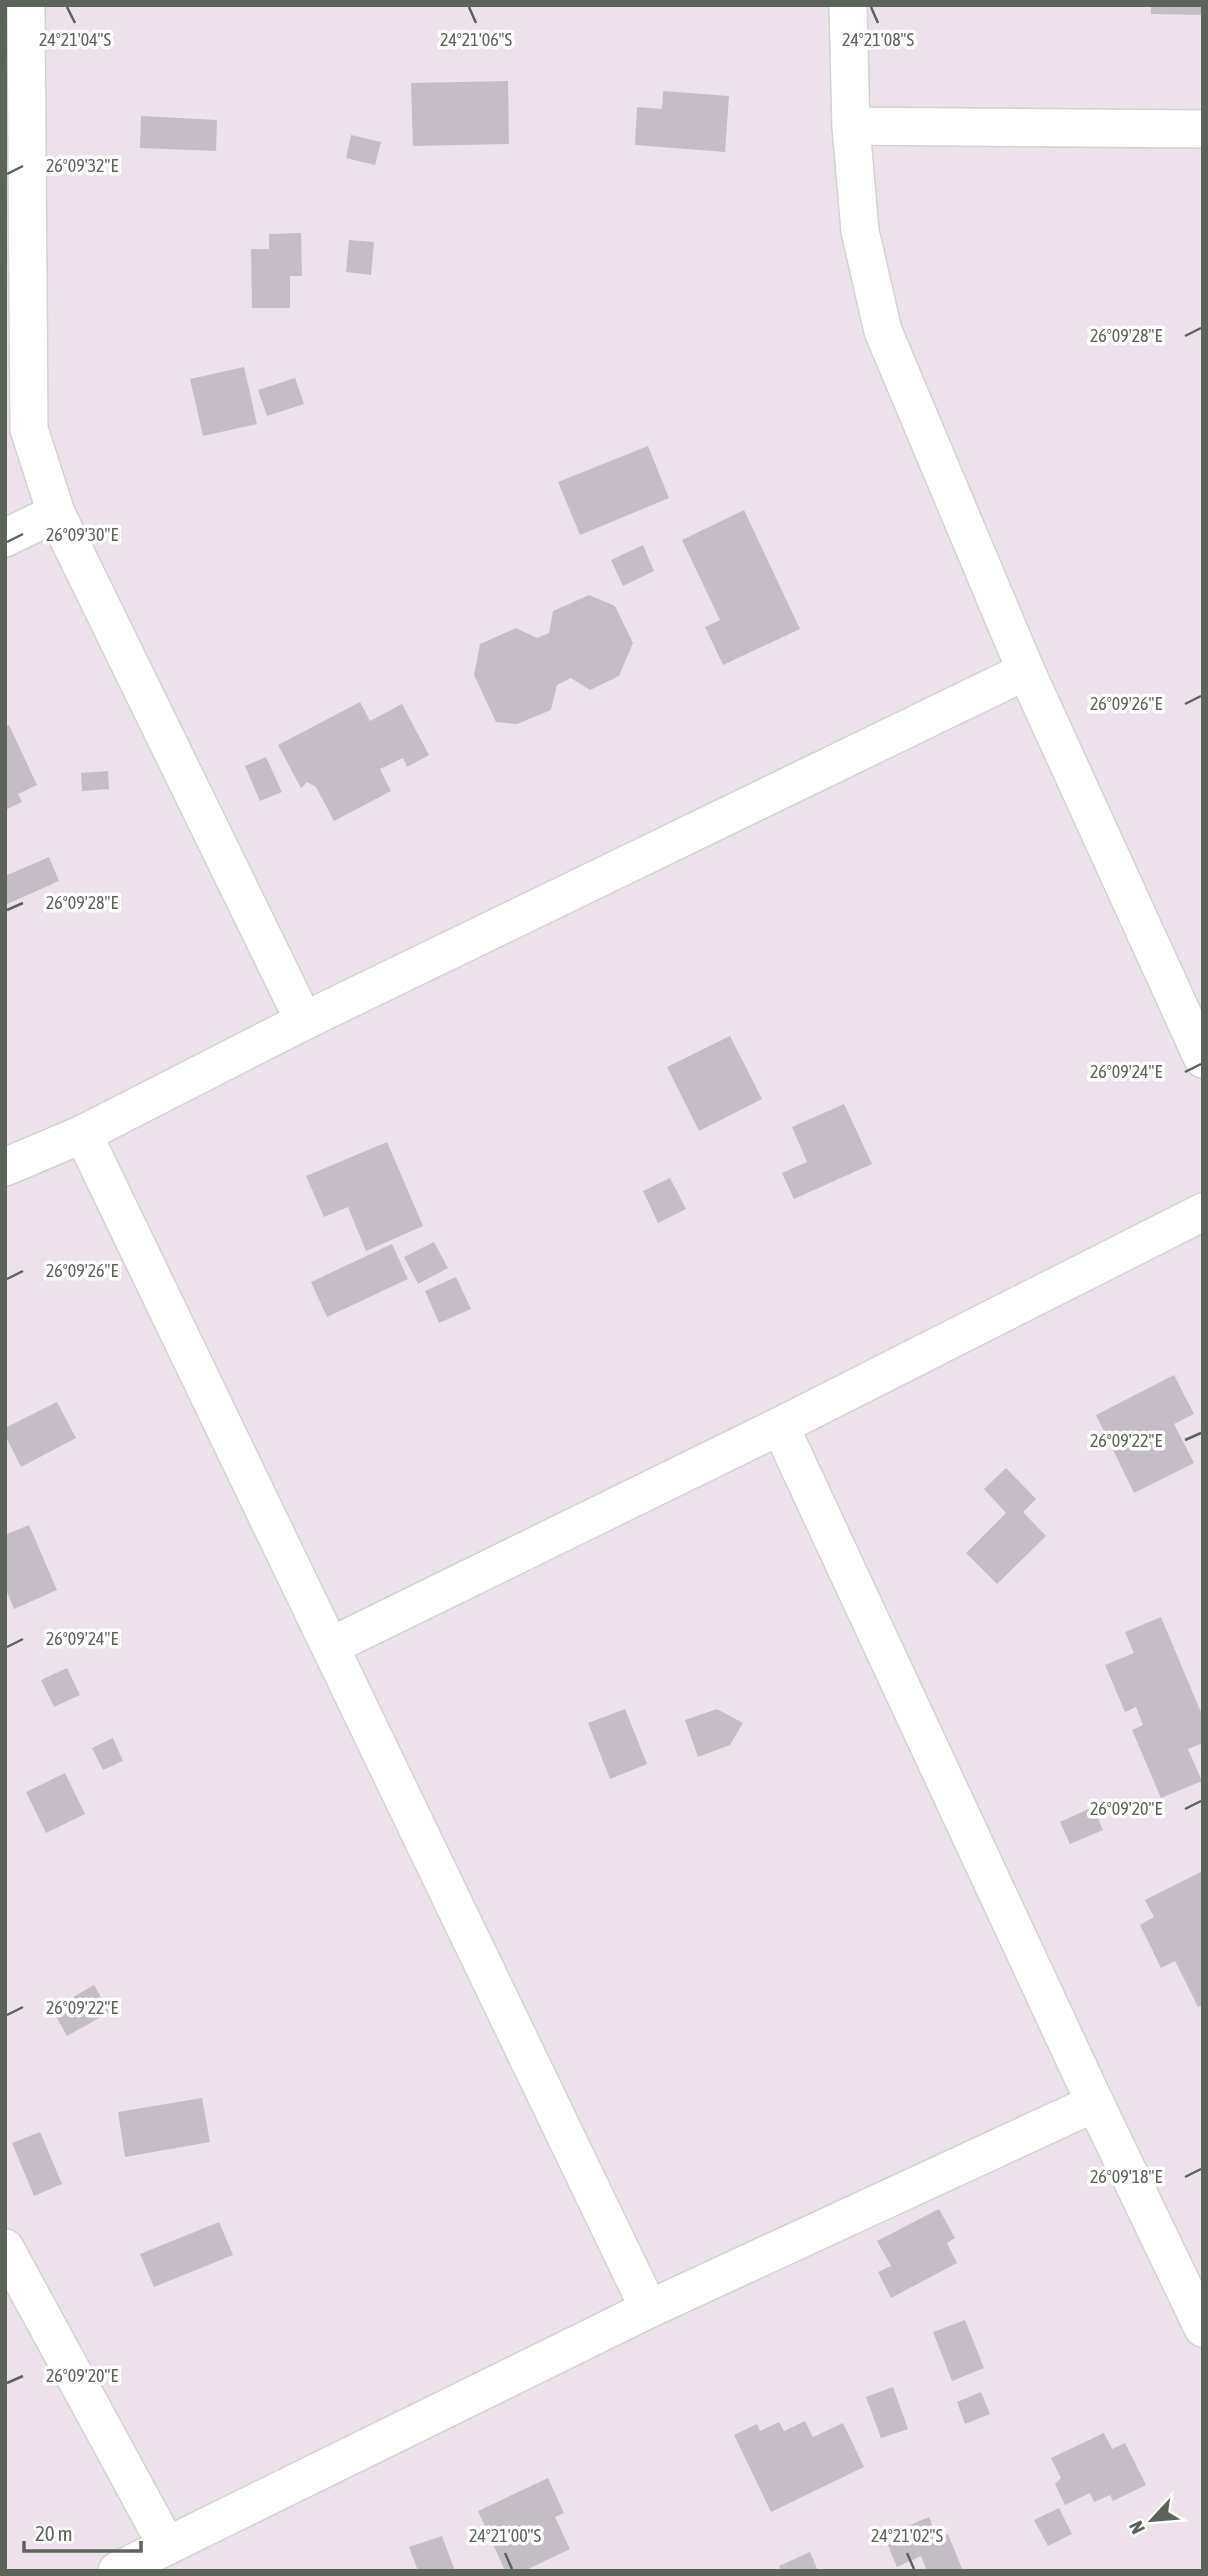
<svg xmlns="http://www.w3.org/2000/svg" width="1208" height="2576" viewBox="0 0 1208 2576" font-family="'Asap Condensed',sans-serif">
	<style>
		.building { fill: #c5bdc5 }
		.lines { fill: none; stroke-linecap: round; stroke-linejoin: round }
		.street-casing { stroke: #ced4ce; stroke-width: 40 }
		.street { stroke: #fff; stroke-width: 37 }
		.ticks { fill: none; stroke: #5c635b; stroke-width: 2.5 }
		.ticks-label { font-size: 18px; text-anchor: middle; fill: #5c635b; stroke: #fff; stroke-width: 7; stroke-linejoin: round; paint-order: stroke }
	</style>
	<rect width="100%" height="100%" fill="#ede2ec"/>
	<!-- building -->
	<g class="building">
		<path d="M 1151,5 L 1203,5 L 1203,15 L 1151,14 Z"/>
		<path d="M 508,81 L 509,144 L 413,146 L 411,83 Z"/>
		<path d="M 663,91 L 729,96 L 725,152 L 635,145 L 637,107 L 662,109 Z"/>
		<path d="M 141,116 L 217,120 L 216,151 L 140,148 Z"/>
		<path d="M 351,135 L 381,142 L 375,165 L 346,158 Z"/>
		<path d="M 301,233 L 302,276 L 290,276 L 290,308 L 252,308 L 251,249 L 269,249 L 269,234 Z"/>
		<path d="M 349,240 L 374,242 L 371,275 L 346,272 Z"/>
		<path d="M 244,367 L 257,424 L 203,436 L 190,379 Z"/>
		<path d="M 295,378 L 304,404 L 267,416 L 258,390 Z"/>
		<path d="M 648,446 L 669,498 L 580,535 L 558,482 Z"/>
		<path d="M 744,510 L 800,629 L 723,665 L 705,627 L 720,620 L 682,540 Z"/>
		<path d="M 643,545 L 654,571 L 623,586 L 611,560 Z"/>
		<path d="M 589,595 L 615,606 L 633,643 L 619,676 L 590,690 L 571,678 L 557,685 L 551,710 L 517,724 L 496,722 L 474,675 L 480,644 L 516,628 L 537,638 L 549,633 L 553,611 Z"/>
		<path d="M 360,702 L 370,721 L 402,704 L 429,755 L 407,767 L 403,758 L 380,769 L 391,791 L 334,821 L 316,787 L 307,782 L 301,788 L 278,745 Z"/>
		<path d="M 9,725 L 37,785 L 18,794 L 22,802 L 5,810 L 5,727 Z"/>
		<path d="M 266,757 L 282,792 L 260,801 L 245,766 Z"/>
		<path d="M 108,771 L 109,789 L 82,791 L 81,773 Z"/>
		<path d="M 49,857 L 59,881 L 5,905 L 5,876 Z"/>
		<path d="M 730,1036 L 762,1099 L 699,1131 L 667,1067 Z"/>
		<path d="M 844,1104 L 872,1164 L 794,1199 L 782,1173 L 807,1162 L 792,1127 Z"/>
		<path d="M 387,1142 L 423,1226 L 366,1251 L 348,1207 L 324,1217 L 306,1176 Z"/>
		<path d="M 670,1178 L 686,1209 L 658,1223 L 643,1191 Z"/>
		<path d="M 434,1242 L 448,1268 L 418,1284 L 404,1257 Z"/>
		<path d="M 392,1244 L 408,1279 L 327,1317 L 311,1282 Z"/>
		<path d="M 456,1277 L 471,1309 L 439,1323 L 425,1291 Z"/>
		<path d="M 1174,1375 L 1194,1414 L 1174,1424 L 1194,1463 L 1134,1493 L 1096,1415 Z"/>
		<path d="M 57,1402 L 76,1438 L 21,1467 L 5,1435 L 5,1428 Z"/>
		<path d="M 1006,1468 L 1036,1499 L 1023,1512 L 1046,1536 L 997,1584 L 966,1553 L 1006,1513 L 984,1489 Z"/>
		<path d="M 29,1525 L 57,1590 L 14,1609 L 5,1587 L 5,1535 Z"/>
		<path d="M 1161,1617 L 1203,1717 L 1203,1743 L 1188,1749 L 1202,1781 L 1161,1798 L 1132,1730 L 1143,1725 L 1136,1707 L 1125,1712 L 1105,1665 L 1134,1653 L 1125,1632 Z"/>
		<path d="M 67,1668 L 80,1695 L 54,1707 L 41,1680 Z"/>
		<path d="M 625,1709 L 647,1764 L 610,1779 L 588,1723 Z"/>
		<path d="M 717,1709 L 743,1723 L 730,1745 L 698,1757 L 685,1720 Z"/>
		<path d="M 113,1738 L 123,1761 L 103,1770 L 92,1748 Z"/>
		<path d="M 65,1773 L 85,1814 L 46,1833 L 26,1792 Z"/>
		<path d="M 1093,1807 L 1103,1830 L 1070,1844 L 1060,1822 Z"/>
		<path d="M 1201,1872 L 1203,2005 L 1198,2007 L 1175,1961 L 1161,1968 L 1140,1925 L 1154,1917 L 1145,1900 Z"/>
		<path d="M 94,1985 L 110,2012 L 67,2036 L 52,2009 Z"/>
		<path d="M 202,2098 L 210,2142 L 125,2157 L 118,2112 Z"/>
		<path d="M 40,2132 L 62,2184 L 34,2196 L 12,2143 Z"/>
		<path d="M 939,2209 L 955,2238 L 947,2243 L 957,2263 L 891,2298 L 878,2272 L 891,2266 L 877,2241 Z"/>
		<path d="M 219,2222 L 233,2255 L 154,2287 L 140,2254 Z"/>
		<path d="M 965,2320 L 984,2368 L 952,2381 L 933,2332 Z"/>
		<path d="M 893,2387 L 908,2429 L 881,2438 L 866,2397 Z"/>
		<path d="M 981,2392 L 990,2414 L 965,2424 L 957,2402 Z"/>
		<path d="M 805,2421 L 813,2437 L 843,2423 L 864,2467 L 771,2512 L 734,2435 L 757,2424 L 760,2431 L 779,2422 L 784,2431 Z"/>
		<path d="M 1104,2433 L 1112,2449 L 1125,2443 L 1146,2485 L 1113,2501 L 1110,2495 L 1094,2502 L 1090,2493 L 1065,2505 L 1055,2484 L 1061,2478 L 1051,2458 Z"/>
		<path d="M 548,2478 L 564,2513 L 555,2517 L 570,2549 L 524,2571 L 505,2571 L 478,2511 Z"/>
		<path d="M 1059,2508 L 1072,2534 L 1048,2546 L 1034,2520 Z"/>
		<path d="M 929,2517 L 938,2539 L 948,2534 L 963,2571 L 927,2571 L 921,2556 L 897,2567 L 884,2536 Z"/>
		<path d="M 442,2536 L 455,2571 L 418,2571 L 409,2547 Z"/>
		<path d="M 810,2552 L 818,2571 L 781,2571 L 779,2566 Z"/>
	</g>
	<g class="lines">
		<!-- street casing -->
		<g class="street-casing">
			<g id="street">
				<path d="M 26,5 L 29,429 L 56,513 L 304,1021 L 1026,671"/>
				<path d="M 848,5 L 851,126 L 1203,129"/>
				<path d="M 851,126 L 860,231 L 883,331 L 1026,671 L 1203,1059"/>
				<path d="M 5,538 L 56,513"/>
				<path d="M 83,1134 L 649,2309 L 1095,2103 L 1203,2328"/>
				<path d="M 5,1167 L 83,1134 L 304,1021"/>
				<path d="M 780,1426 L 1203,1212"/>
				<path d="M 331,1646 L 780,1426 L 1095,2103"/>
				<path d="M 5,2248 L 167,2546 L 649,2309"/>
				<path d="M 117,2571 L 167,2546"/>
			</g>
		</g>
		<!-- street -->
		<use href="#street" class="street"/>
	</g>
	<!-- ticks -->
	<path class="ticks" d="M 67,7 L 75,23M 469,7 L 476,23M 871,7 L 878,23M 7,174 L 23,166M 1185,336 L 1201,328M 7,542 L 23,534M 1185,704 L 1201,696M 7,910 L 23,903M 1185,1072 L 1201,1064M 7,1279 L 23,1271M 1185,1440 L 1201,1433M 7,1647 L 23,1639M 1185,1809 L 1201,1801M 7,2015 L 23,2007M 1185,2177 L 1201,2169M 7,2383 L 23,2376M 505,2553 L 512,2569M 907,2553 L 914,2569"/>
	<g class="ticks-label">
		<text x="75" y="46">24°21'04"S</text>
		<text x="476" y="46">24°21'06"S</text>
		<text x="878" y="46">24°21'08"S</text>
		<text x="82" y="172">26°09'32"E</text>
		<text x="1126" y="342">26°09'28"E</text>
		<text x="82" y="541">26°09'30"E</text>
		<text x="1126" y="710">26°09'26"E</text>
		<text x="82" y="909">26°09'28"E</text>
		<text x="1126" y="1078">26°09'24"E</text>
		<text x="82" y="1277">26°09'26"E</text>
		<text x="1126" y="1447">26°09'22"E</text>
		<text x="82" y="1645">26°09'24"E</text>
		<text x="1126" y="1815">26°09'20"E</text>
		<text x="82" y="2014">26°09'22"E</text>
		<text x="1126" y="2183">26°09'18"E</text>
		<text x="82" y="2382">26°09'20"E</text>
		<text x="505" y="2542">24°21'00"S</text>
		<text x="907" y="2542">24°21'02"S</text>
	</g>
	<!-- border -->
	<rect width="1208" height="2576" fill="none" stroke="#5c635b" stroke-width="14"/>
	<!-- north arrow -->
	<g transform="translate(1152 2520) rotate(244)" stroke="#ffffff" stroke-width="5" paint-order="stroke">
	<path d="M0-5L12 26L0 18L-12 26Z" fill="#5c635b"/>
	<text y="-10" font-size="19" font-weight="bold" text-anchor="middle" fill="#5c635b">N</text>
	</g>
	<!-- scale -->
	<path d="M24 2541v10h117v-10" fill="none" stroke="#5c635b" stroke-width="3.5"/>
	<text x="35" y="2541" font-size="21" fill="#5c635b" stroke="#ffffff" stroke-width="5" paint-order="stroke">20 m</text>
</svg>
